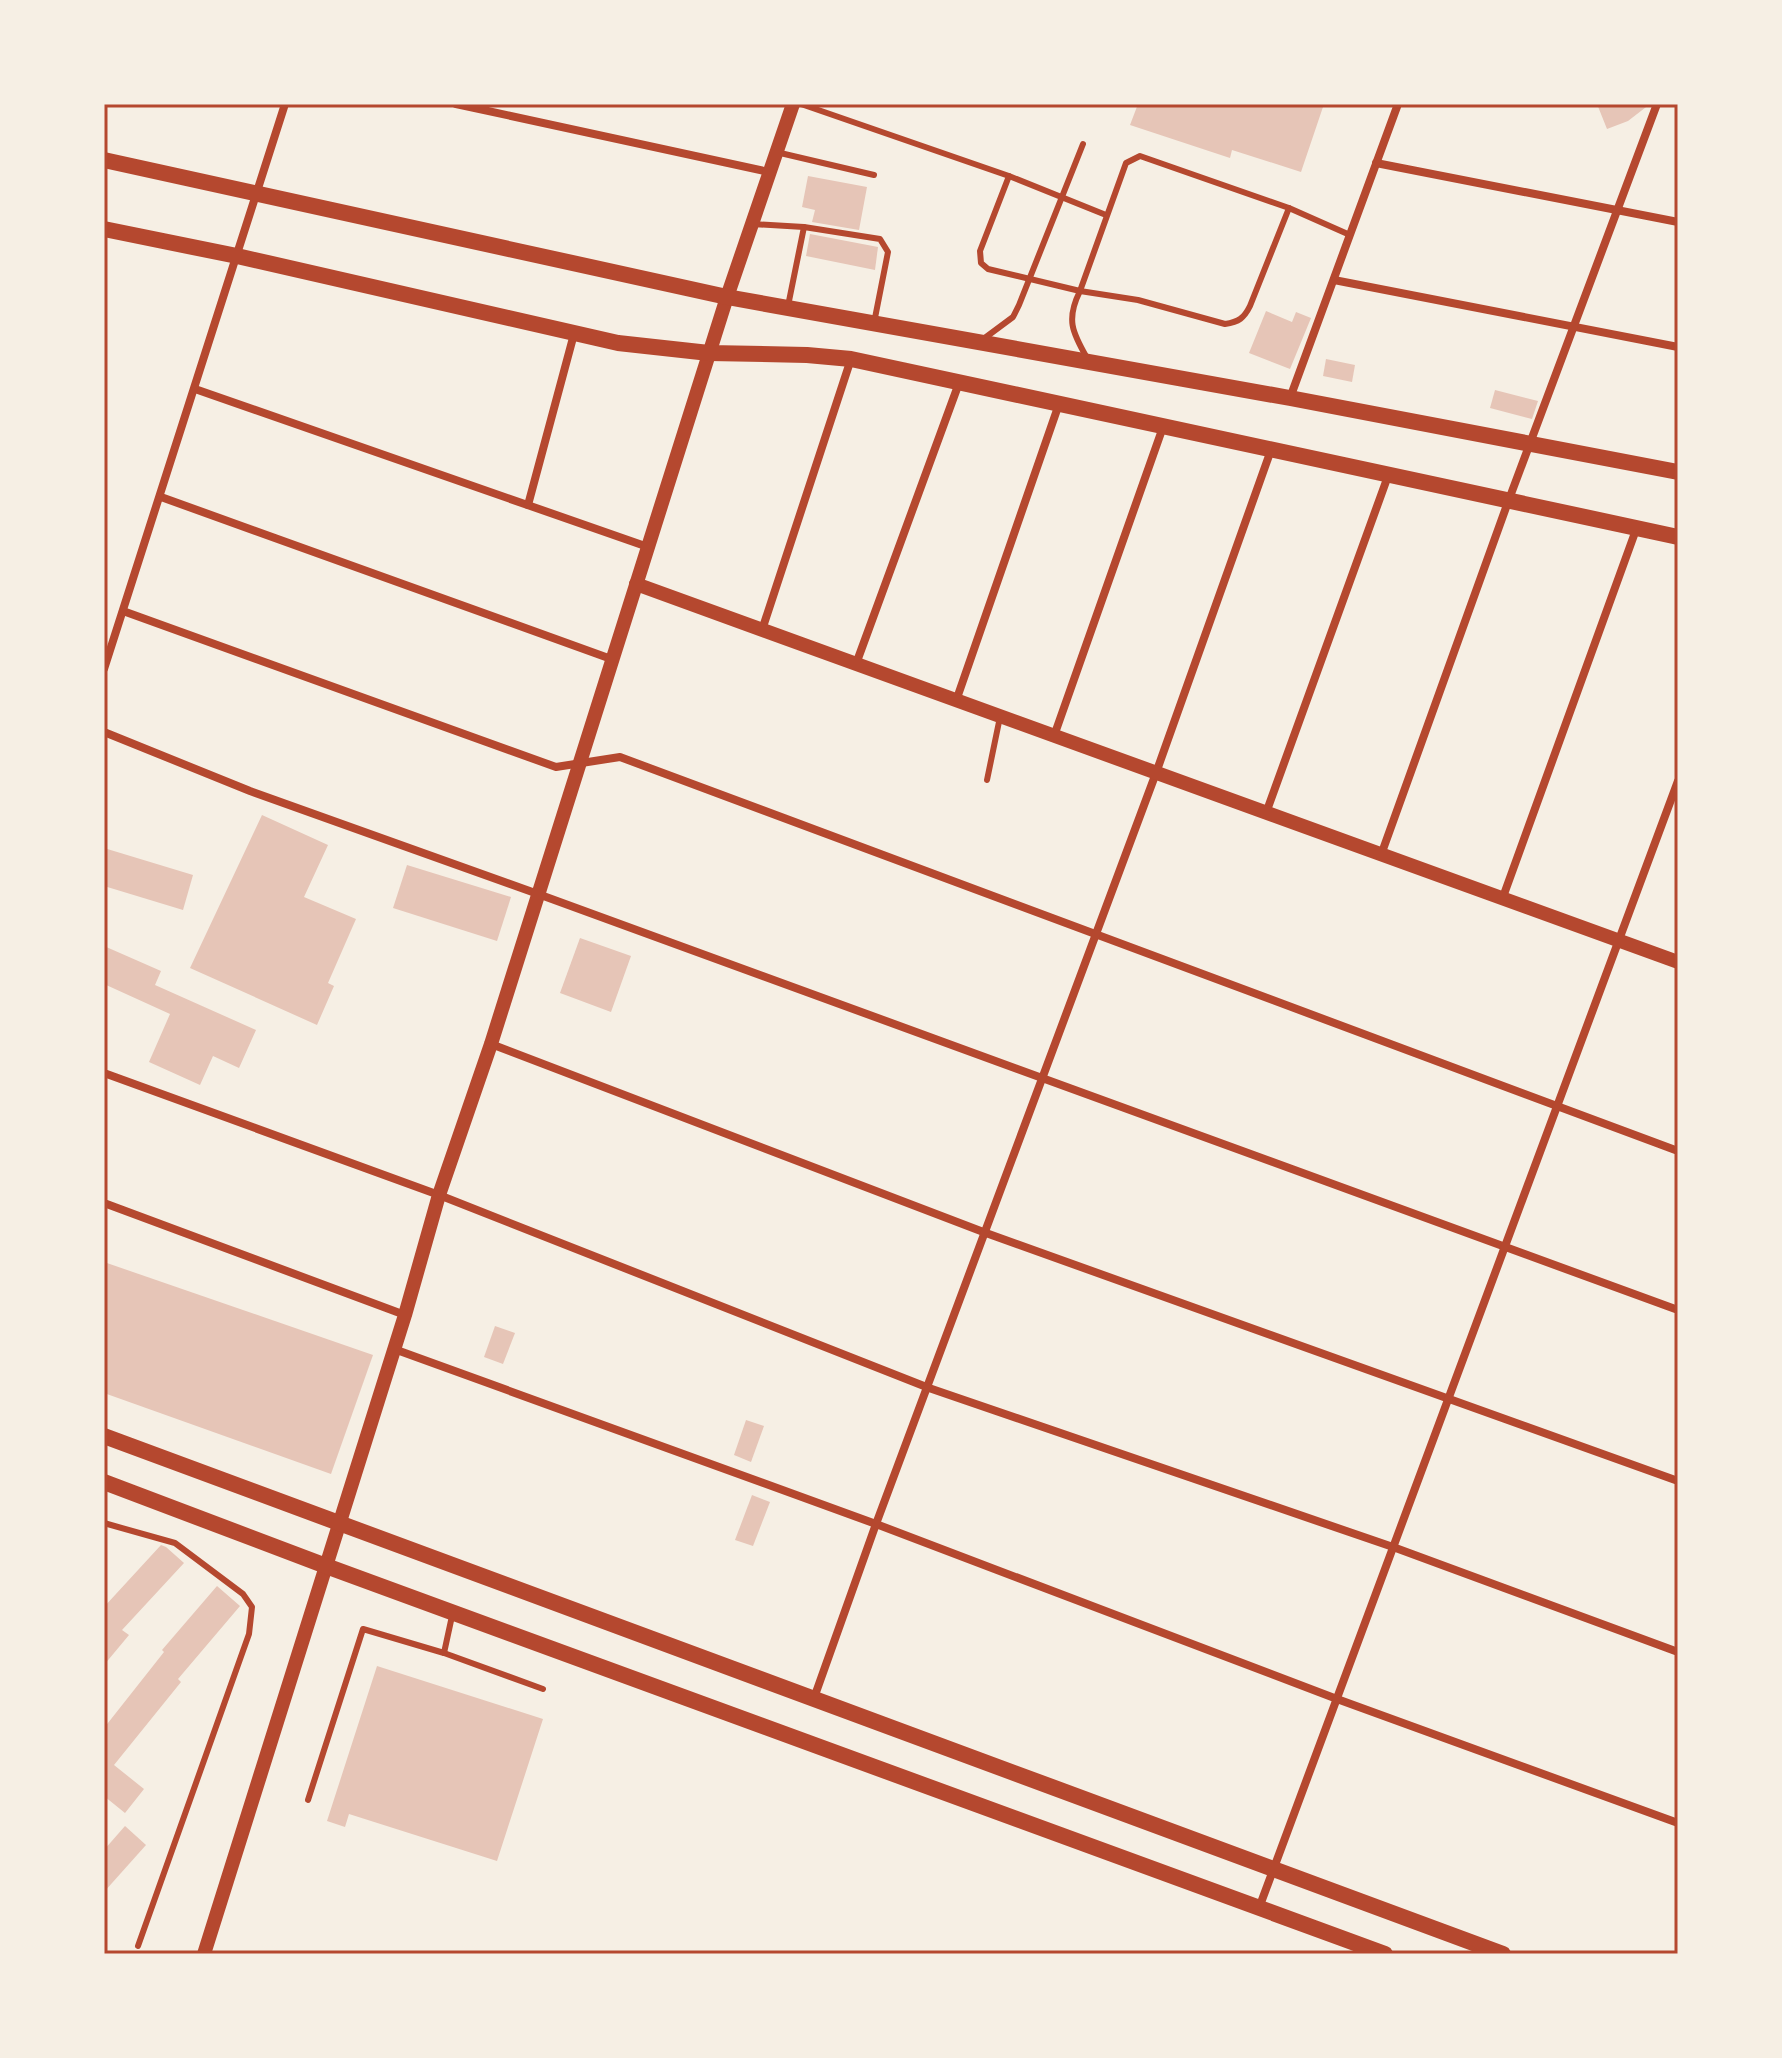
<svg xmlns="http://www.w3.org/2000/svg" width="1782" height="2058" viewBox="0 0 1782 2058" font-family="Montserrat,sans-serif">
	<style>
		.building { fill: #e6c5b7 }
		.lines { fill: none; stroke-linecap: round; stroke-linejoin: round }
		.service { stroke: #b5482f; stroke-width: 6 }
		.minor { stroke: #b5482f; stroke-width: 8 }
		.tertiary { stroke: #b5482f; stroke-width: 14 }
		.secondary { stroke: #b5482f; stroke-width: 16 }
		.neatline { fill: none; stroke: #b5482f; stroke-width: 3 }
	</style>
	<rect width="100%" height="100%" fill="#f6efe4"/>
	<!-- building -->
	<g class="building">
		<path d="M 1138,104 L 1324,104 L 1301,172 L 1232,150 L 1230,158 L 1130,125 Z"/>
		<path d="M 1597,104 L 1650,104 L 1628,121 L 1607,129 Z"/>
		<path d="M 808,176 L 867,187 L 859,230 L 812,222 L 815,210 L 802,207 Z"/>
		<path d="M 810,234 L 878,247 L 875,270 L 806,256 Z"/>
		<path d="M 1266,311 L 1292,322 L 1296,312 L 1311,318 L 1290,369 L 1249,353 Z"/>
		<path d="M 1326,359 L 1355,365 L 1352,382 L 1323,376 Z"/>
		<path d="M 1495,390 L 1538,401 L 1532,419 L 1490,408 Z"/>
		<path d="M 262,815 L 328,845 L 304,897 L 356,919 L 328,983 L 334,986 L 317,1025 L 190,968 Z"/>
		<path d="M 104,848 L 193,875 L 183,910 L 104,886 Z"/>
		<path d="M 407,865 L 511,897 L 497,941 L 393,908 Z"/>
		<path d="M 580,938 L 631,956 L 611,1012 L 560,993 Z"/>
		<path d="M 104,946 L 161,971 L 155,985 L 256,1030 L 239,1068 L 213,1056 L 200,1085 L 149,1062 L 170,1014 L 104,984 Z"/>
		<path d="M 104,1262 L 373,1355 L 331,1474 L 104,1393 Z"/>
		<path d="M 495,1326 L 515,1333 L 503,1364 L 484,1357 Z"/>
		<path d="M 746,1420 L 764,1426 L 751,1462 L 734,1455 Z"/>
		<path d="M 752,1495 L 770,1502 L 753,1546 L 735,1540 Z"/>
		<path d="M 161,1545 L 166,1547 L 184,1563 L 122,1630 L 129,1635 L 104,1665 L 104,1607 Z"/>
		<path d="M 217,1586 L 240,1606 L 178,1679 L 181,1682 L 114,1765 L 144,1789 L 125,1813 L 104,1796 L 104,1728 L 164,1652 L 162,1650 Z"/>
		<path d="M 377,1666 L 543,1719 L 497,1861 L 349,1814 L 345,1827 L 327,1821 Z"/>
		<path d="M 125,1826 L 146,1845 L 104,1892 L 104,1850 Z"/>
	</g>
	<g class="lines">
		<!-- service -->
		<g class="service">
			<path d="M 801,104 L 1009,176 L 1106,215"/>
			<path d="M 776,152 L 874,175"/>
			<path d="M 1009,176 L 980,251 L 981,263 L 988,269 L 1080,291 L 1138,300 L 1225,324 C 1239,322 1244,318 1250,306 L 1289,208"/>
			<path d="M 752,224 L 804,227 L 880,239 L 888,252 L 874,323"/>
			<path d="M 788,306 L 804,227"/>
			<path d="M 982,340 L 1013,317 L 1019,305 L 1083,144"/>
			<path d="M 1087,358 C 1072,332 1066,319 1080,291 L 1126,163 L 1140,156 L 1289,208 L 1350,235"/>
			<path d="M 987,780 L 1000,717"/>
			<path d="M 104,1523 L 175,1543 L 243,1594 L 252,1607 L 249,1634 L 138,1946"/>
			<path d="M 444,1653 L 543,1689"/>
			<path d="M 308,1800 L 363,1629 L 444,1653 L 452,1616"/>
		</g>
		<!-- minor -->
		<g class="minor">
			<path d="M 456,104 L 769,172"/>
			<path d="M 1376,163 L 1678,222"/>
			<path d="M 1334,280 L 1678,347"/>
			<path d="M 195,389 L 648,547"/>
			<path d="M 1290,398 L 1398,104"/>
			<path d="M 161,497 L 614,660"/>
			<path d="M 528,505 L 574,334"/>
			<path d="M 123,611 L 556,767 L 620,757 L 1678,1151"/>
			<path d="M 762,630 L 851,359"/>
			<path d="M 856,664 L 959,383"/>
			<path d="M 104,669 L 285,104"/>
			<path d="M 956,701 L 1059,404"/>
			<path d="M 104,732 L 250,791 L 538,894 L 1678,1310"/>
			<path d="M 1054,736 L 1163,427"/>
			<path d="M 1266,813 L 1388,476"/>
			<path d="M 1381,855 L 1508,502 L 1657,104"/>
			<path d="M 1503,897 L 1637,527"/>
			<path d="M 491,1044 L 986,1233 L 1678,1481"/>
			<path d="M 104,1073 L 439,1195 L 929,1388 L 1393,1547 L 1678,1652"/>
			<path d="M 104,1203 L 405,1315"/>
			<path d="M 394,1349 L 876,1524 L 1337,1699 L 1678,1823"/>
			<path d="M 814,1698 L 876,1524 L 1156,773 L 1271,450"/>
			<path d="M 1259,1908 L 1678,781"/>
		</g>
		<!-- tertiary -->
		<g class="tertiary">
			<path d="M 636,584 L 1678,962"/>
			<path d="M 204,1954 L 405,1315 L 439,1195 L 491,1044 L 727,297 L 793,104"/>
		</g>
		<!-- secondary -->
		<g class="secondary">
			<path d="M 104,160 L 727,297 L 1290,398 L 1678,472"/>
			<path d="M 104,229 L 237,256 L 618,343 L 709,353 L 807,355 L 851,359 L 1678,537"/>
			<path d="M 104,1436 L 1503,1954"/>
			<path d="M 104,1482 L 326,1566 L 1385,1954"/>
		</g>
	</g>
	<!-- border -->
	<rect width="1782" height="2058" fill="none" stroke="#f6efe4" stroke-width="212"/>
	<rect x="106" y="106" width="1570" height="1846" class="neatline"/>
</svg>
